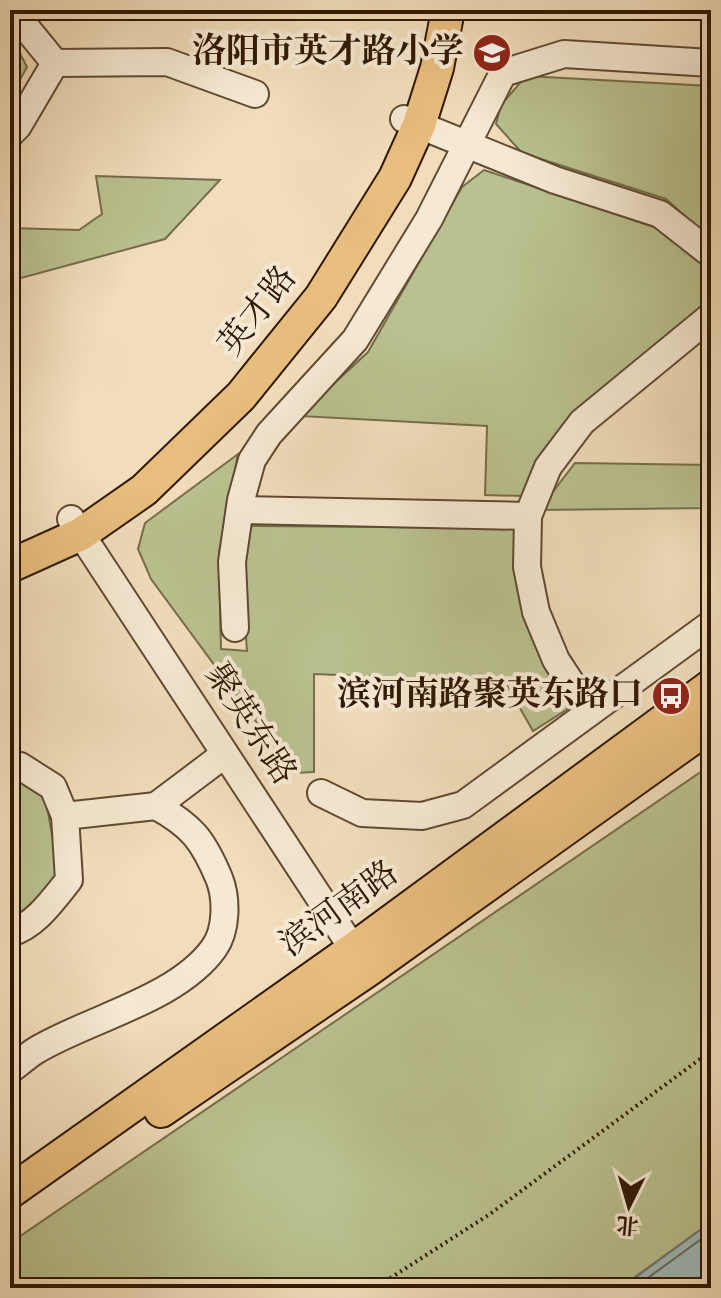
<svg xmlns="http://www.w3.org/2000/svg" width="721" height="1298" viewBox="0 0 721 1298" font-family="'Sorts Mill Goudy','Noto Serif SC',serif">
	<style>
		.green { fill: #bac190; stroke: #766d4a; stroke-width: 2 }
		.water { fill: #9ebab9; stroke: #727a71; stroke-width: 2 }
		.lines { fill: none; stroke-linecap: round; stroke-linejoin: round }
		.shore { stroke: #686a5e; stroke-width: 2 }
		.minor-casing { stroke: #614a32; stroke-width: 30 }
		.major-casing { stroke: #311904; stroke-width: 36 }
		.path { stroke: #311904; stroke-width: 4; stroke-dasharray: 2 4; stroke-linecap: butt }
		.minor { stroke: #f6e9d3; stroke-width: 26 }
		.major { stroke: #e8be7e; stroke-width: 32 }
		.labels { text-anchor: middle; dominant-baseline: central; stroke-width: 8; stroke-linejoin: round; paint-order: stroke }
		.poi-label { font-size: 34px; font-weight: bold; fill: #311904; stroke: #f6e9d3; text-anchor: end }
		.street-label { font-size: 34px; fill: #311904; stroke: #f6e9d3 }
	</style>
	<rect width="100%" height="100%" fill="#f1ddbb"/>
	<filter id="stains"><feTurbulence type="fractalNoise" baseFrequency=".0025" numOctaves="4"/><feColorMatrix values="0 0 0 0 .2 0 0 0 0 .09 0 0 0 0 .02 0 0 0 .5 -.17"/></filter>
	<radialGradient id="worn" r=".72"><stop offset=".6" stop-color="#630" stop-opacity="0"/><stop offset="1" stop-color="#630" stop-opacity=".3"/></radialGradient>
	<!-- green -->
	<g class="green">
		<path d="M 10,34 L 27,67 L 10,98 Z"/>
		<path d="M 526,76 L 711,86 L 711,240 L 666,199 L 522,153 L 496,124 L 501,105 Z"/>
		<path d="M 484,170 L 657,228 L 711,269 L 711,305 L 524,496 L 485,495 L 487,426 L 299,416 L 368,352 L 462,187 Z"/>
		<path d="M 96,176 L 220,180 L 165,239 L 10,281 L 10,228 L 79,230 L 102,214 Z"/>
		<path d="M 238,454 L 219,552 L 221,649 L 247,651 L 241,569 L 248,526 L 519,528 L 521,607 L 574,705 L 533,731 L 505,682 L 314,674 L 314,772 L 294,773 L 151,579 L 138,549 L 145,523 Z"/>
		<path d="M 575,463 L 711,465 L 711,508 L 539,510 Z"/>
		<path d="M 711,765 L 711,1222 L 620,1288 L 10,1288 L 10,1243 Z"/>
		<path d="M 10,774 L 45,796 L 60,878 L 16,917 L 10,919 Z"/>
	</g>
	<!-- water -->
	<path class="water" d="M 711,1222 L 711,1288 L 620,1288 L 628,1283 Z"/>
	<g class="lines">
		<!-- shore -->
		<path class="shore" d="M 634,1288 L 711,1232"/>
		<!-- minor casing -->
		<g class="minor-casing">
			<g id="minor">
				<path d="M 55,63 L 167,62 L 255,94"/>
				<path d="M 404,119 L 555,180 L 660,214 L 711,254"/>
				<path d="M 10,134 L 18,126 L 55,63 L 15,14 L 19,10"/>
				<path d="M 240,510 L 528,516"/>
				<path d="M 71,519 L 363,964"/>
				<path d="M 235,628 L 232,562 L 241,500 L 252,460 L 269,434 L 355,340 L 429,219 L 503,73 L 564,54 L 711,63"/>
				<path d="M 590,712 L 556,660 L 536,612 L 527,567 L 528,516 L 548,467 L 582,422 L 711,316"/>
				<path d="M 10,764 L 20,766 L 53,787 L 65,816 L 156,806 L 225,754"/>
				<path d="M 321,793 L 362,813 L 422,816 L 463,805 L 711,624"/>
				<path d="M 10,933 C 35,926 53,900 69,880 L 65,816"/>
				<path d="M 10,1070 C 18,1064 26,1057 35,1051 C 87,1019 177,1000 214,948 C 227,930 227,898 219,878 C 203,840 192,826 156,806"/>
			</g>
		</g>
		<!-- major casing -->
		<g class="major-casing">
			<g id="major">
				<path d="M 10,566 L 81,534 L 144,490 L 241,396 L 321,297 L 395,178 L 419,125 L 437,68 L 448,10"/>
				<path d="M 161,1111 L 368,970 L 711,725"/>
				<path d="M 10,1192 L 352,950 L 711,686"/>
			</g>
		</g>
		<!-- path -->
		<path class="path" d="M 375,1288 L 490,1214 L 711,1051"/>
		<!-- minor -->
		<use href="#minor" class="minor"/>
		<!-- major -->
		<use href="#major" class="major"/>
	</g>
	<!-- icons -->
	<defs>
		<g id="school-disc" transform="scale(2)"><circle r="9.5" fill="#8f2418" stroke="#f6e9d3"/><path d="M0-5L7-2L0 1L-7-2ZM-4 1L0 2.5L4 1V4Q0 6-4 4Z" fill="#fff"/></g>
		<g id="bus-disc" transform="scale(2)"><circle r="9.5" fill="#8f2418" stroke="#f6e9d3"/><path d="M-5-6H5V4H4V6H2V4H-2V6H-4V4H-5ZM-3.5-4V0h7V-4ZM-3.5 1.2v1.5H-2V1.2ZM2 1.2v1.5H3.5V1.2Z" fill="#fff"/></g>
	</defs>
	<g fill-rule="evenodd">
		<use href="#school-disc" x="492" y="53"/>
		<use href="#bus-disc" x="671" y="696"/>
	</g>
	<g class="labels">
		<!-- poi labels -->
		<g class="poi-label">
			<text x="464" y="53">洛阳市英才路小学</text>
			<text x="643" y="696">滨河南路聚英东路口</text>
		</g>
		<!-- street labels -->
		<g class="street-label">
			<text transform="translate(259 312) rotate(-52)">英才路</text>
			<text transform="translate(249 725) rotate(57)">聚英东路</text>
			<text transform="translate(340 910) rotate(-36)">滨河南路</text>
		</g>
	</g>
	<!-- margin -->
	<rect width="721" height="1298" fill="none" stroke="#f1ddbb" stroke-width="40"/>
	<rect x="12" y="12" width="697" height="1274" fill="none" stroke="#311904" stroke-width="4"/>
	<rect x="20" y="20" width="681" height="1258" fill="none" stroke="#311904" stroke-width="2"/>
	<!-- north arrow -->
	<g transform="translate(629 1206) rotate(185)" stroke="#f6e9d3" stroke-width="6" paint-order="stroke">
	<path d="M0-6L14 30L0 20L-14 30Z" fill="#311904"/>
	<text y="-12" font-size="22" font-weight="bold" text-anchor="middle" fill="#311904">北</text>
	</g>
	<rect width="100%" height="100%" filter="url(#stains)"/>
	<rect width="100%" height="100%" fill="url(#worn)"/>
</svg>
